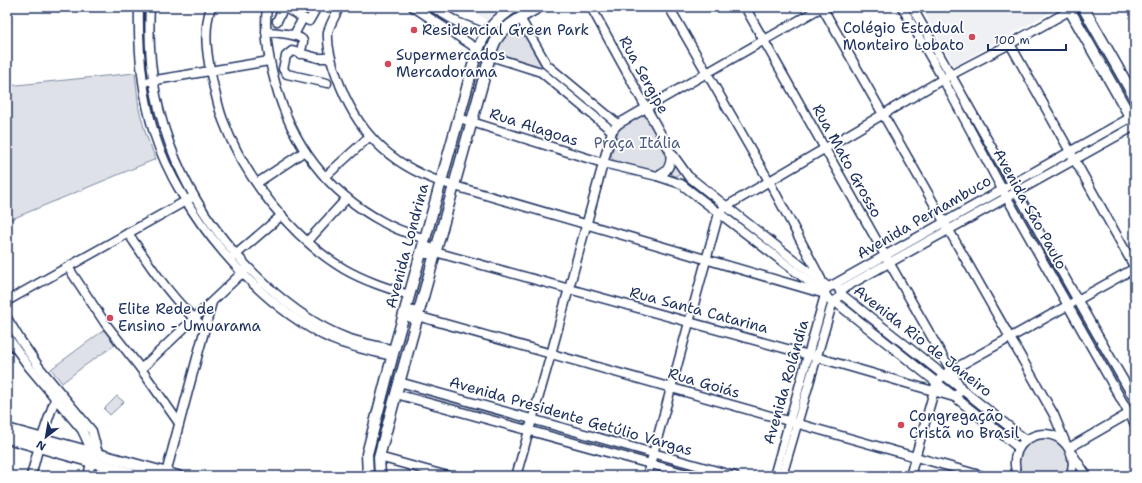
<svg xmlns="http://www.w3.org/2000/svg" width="1142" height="483" viewBox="0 0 1142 483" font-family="'Shantell Sans',sans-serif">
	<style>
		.built { fill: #eff0f4 }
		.green { fill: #dee1e7; stroke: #7c88a2 }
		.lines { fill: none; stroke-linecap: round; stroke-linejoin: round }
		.minor-casing { stroke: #1b2f5e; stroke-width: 11 }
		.major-casing { stroke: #1b2f5e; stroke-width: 13 }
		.minor { stroke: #fff; stroke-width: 8 }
		.major { stroke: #fff; stroke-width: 10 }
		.poi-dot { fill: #d1495b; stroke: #fff; stroke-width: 1.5 }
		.labels { text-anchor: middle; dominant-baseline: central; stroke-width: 3.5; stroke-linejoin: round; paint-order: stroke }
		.poi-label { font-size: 15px; fill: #1b2f5e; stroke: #fff; text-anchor: start }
		.street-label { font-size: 15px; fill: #1b2f5e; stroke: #fff }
		.park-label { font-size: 15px; fill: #4c5c80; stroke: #fff }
	</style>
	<rect width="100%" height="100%" fill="#fff"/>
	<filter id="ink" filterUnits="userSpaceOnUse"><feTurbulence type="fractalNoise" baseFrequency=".025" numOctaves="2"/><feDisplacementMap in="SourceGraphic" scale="8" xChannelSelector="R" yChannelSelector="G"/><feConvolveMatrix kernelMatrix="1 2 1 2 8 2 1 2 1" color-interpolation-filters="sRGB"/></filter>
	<g filter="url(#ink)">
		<!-- built -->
		<g class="built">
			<path d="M 469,7 L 502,7 L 494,12 L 487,21 Z"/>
			<path d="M 921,7 L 1060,7 L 954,66 Z"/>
		</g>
		<!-- green -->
		<g class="green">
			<path d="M 521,7 L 532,7 L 495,35 L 491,35 L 490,32 L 511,13 Z"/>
			<path d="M 1081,13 L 1110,64 L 1109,65 L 1106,65 L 1079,17 Z"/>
			<path d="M 518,24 L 542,67 L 541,69 L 495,54 L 498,42 Z"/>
			<path d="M 481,60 L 483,60 L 484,61 L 476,89 L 473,86 Z"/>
			<path d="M 1113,71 L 1115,71 L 1134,104 L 1133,107 L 1130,107 L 1111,73 Z"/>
			<path d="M 550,72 L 608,120 L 607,122 L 605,123 L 548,73 Z"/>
			<path d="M 135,73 L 139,109 L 146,135 L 156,159 L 7,221 L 7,86 Z"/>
			<path d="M 954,86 L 1006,179 L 1002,181 L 950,88 Z"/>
			<path d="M 147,87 L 149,87 C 156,126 171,161 189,195 L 188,196 C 174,172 162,147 154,120 C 151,110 150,98 147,87 Z"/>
			<path d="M 473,93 L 474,96 L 469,115 L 467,116 L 465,114 L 470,94 Z"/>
			<path d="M 643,115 L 647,116 L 666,150 L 667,165 L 658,173 L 616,161 L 613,160 L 611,156 L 619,128 Z"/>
			<path d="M 1127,122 L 1129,125 L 1083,152 L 1081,148 Z"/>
			<path d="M 463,128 L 466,129 L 451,179 L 448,180 L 447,179 L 460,130 Z"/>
			<path d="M 1068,156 L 1070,159 L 1022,186 L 1020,182 Z"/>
			<circle cx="675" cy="171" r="5"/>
			<path d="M 687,181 L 717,203 L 717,206 L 716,207 L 686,184 Z"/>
			<path d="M 446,190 L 448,192 L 434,242 L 432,242 L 430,239 L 443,191 Z"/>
			<path d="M 1018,200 L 1069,290 L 1066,292 L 1014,202 Z"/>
			<path d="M 732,216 L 793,261 L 791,264 L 730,217 Z"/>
			<path d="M 424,258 L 430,258 L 416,306 L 415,308 L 412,307 L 411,304 Z"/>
			<path d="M 845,301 L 929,369 L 930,372 L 842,303 Z"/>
			<path d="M 1078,307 L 1131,400 L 1127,402 L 1074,309 Z"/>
			<path d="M 407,320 L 411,322 L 403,349 L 402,350 L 399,348 Z"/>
			<path d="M 104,330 L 115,345 L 84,366 L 62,383 L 51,369 Z"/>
			<path d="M 399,356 L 400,358 C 398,366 397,380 393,386 L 392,385 C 394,375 395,366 398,357 Z"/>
			<path d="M 413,390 L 520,419 L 522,422 L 521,425 L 412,395 L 410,393 Z"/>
			<path d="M 387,395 L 391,398 L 377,448 L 374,447 Z"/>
			<path d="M 117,396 L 124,402 L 110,415 L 104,409 Z"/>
			<path d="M 965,397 L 1014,435 L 1015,438 L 1013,439 L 962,399 Z"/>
			<path d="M 538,425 L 641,454 L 641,458 L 537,430 L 536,428 Z"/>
			<path d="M 1037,437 L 1056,439 L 1070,457 L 1068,476 L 1020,476 L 1017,466 L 1022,448 Z"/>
			<path d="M 660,458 L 723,476 L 703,476 L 659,464 L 658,460 Z"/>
		</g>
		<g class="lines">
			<!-- minor casing -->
			<g class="minor-casing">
				<g id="minor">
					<path d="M 139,7 C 138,49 142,93 154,133 C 179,212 256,304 331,339 C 350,347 372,351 392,356"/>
					<path d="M 150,7 C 144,117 186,211 266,285 C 289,306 318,327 347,338 C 362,343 378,346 394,350"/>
					<path d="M 211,7 C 202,33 208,62 214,88 C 217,99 219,110 223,120 C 244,177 292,238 344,269 C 365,281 387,288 409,295"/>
					<path d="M 267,7 C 264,33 268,57 275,82 C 291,143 327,192 383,222 C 396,230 411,234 425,239"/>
					<path d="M 283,7 L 309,21 L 317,7"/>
					<path d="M 339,7 C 336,15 330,24 328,32 C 327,46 332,64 337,77 C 356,130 387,163 441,182 L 825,294"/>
					<path d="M 413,7 L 473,46 L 476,51"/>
					<path d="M 432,7 L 457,22 L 485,33"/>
					<path d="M 591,7 L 670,151 L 688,176 L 828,287"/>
					<path d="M 669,7 L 769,181 L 821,279"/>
					<path d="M 822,7 L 1054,415 L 1066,444"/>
					<path d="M 902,7 L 943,79 L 1002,189 L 1135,424"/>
					<path d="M 912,7 C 987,137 1059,270 1135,400"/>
					<path d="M 520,18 L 547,65 L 618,124"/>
					<path d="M 277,21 L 284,7"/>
					<path d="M 266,32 C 272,32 302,34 303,41 C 303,44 301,50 300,54"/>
					<path d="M 294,35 L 303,18"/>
					<path d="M 1010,44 L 1135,268"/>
					<path d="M 490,56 L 541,72 L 612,131"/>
					<path d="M 150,81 L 269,61"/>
					<path d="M 327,83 L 287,74 L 283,69 L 286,56 L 292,51 L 318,58 L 331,58"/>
					<path d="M 459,118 L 603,163 L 657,176 L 681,184 L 825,294 L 829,300 L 836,301 L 841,294 L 838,287 L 833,285 L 826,289 L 825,294"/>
					<path d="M 657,176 C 668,173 672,163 670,152"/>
					<path d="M 325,177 L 370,136"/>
					<path d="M 257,183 L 305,151"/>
					<path d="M 128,233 C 151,267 173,302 205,328"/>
					<path d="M 308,241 L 347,198"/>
					<path d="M 428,247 L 434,249 L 435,252 L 433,254 L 426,254 L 423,249 Z"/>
					<path d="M 435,252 L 816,357 L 954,397 L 962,390 L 890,264 L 745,7"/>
					<path d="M 232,258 L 282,215"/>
					<path d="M 68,267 L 105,323 L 141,369 L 179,423"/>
					<path d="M 831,286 L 1135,115"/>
					<path d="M 841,292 L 844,288 L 1135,126"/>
					<path d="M 841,294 L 1026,440"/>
					<path d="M 7,301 L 191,198"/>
					<path d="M 834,301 L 1019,448"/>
					<path d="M 407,310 L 414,311 L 417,316 C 412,320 408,318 405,312 Z"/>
					<path d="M 417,316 L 983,476"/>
					<path d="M 7,318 L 21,341 L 39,367 L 92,431 L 97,450 L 94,462 L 90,467 L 88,476"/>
					<path d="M 7,336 L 29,367 L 82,430 L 89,445 L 89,457"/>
					<path d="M 141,369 L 245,270"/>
					<path d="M 399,382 L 735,476"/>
					<path d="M 396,394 L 694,476"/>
					<path d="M 1069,448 L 1135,410"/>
					<path d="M 1073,455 L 1087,476"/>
					<path d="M 379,457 L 448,476"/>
					<path d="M 166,473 L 212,302"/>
					<path d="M 31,476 L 39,446 L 55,399 L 58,396"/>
					<path d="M 516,476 L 551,354 L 612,131 L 618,124 L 822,7"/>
					<path d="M 647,476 L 719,213 L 727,206 L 943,79 L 1010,44 L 1076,7"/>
					<path d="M 774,476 L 825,295"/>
					<path d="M 782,476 L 833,301"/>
					<path d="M 910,476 L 934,391 L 936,384 L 943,375 L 1135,268"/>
					<path d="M 1018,476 C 1002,441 1051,417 1069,449 C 1074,458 1074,467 1070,476"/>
				</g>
			</g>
			<!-- major casing -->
			<g class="major-casing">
				<g id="major">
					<path d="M 1068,7 L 1135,125"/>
					<path d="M 1083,7 L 1135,98"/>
					<path d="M 7,429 L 178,476"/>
					<path d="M 7,438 L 141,476"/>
					<path d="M 368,476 L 367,454 L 394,350 L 467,88 C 477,50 480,28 515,7"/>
					<path d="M 380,476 L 379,457 L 396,394 L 490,56 C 491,52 493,46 495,42 C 504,25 524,16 539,7"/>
				</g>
			</g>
			<!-- minor -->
			<use href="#minor" class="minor"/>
			<!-- major -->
			<use href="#major" class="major"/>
		</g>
	</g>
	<!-- markers -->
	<g class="poi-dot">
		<circle cx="414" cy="30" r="4"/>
		<circle cx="972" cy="37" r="4"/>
		<circle cx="388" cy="64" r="4"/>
		<circle cx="110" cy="318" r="4"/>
		<circle cx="901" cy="425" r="4"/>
	</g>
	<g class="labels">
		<!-- poi labels -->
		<g class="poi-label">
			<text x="964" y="28" text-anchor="end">Colégio Estadual<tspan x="964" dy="17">Monteiro Lobato</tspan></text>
			<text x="422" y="30">Residencial Green Park</text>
			<text x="396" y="55">Supermercados<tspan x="396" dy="17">Mercadorama</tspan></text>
			<text x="118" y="309">Elite Rede de<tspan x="118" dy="17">Ensino - Umuarama</tspan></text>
			<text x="909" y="416">Congregação<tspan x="909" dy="17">Cristã no Brasil</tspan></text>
		</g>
		<!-- street labels -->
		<g class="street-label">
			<text transform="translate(644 75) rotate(61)">Rua Sergipe</text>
			<text transform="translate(534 127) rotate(18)">Rua Alagoas</text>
			<text transform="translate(847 161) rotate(61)">Rua Mato Grosso</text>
			<text transform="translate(1030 209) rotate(61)">Avenida São Paulo</text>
			<text transform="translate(924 217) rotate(-30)">Avenida Pernambuco</text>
			<text transform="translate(407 246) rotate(-75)">Avenida Londrina</text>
			<text transform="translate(699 310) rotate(15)">Rua Santa Catarina</text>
			<text transform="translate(923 341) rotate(38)">Avenida Rio de Janeiro</text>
			<text transform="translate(786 382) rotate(-74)">Avenida Rolândia</text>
			<text transform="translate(704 383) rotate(16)">Rua Goiás</text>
			<text transform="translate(571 416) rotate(16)">Avenida Presidente Getúlio Vargas</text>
		</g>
		<!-- park labels -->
		<g class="park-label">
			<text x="637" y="143">Praça Itália</text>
		</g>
	</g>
	<!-- margin -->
	<rect width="1142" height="483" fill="none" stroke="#fff" stroke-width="24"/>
	<rect x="12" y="12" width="1118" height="459" fill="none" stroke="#1b2f5e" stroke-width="1.5" filter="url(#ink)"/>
	<!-- north arrow -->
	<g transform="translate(46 437) rotate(211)" stroke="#ffffff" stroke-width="3" paint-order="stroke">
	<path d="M0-3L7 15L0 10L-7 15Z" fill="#1b2f5e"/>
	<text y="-6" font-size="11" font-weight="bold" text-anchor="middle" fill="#1b2f5e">N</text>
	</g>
	<!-- scale -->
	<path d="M988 44v6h78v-6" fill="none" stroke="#1b2f5e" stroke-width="2"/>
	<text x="994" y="44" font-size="12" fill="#1b2f5e" stroke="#ffffff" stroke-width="3" paint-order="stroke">100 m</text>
</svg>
